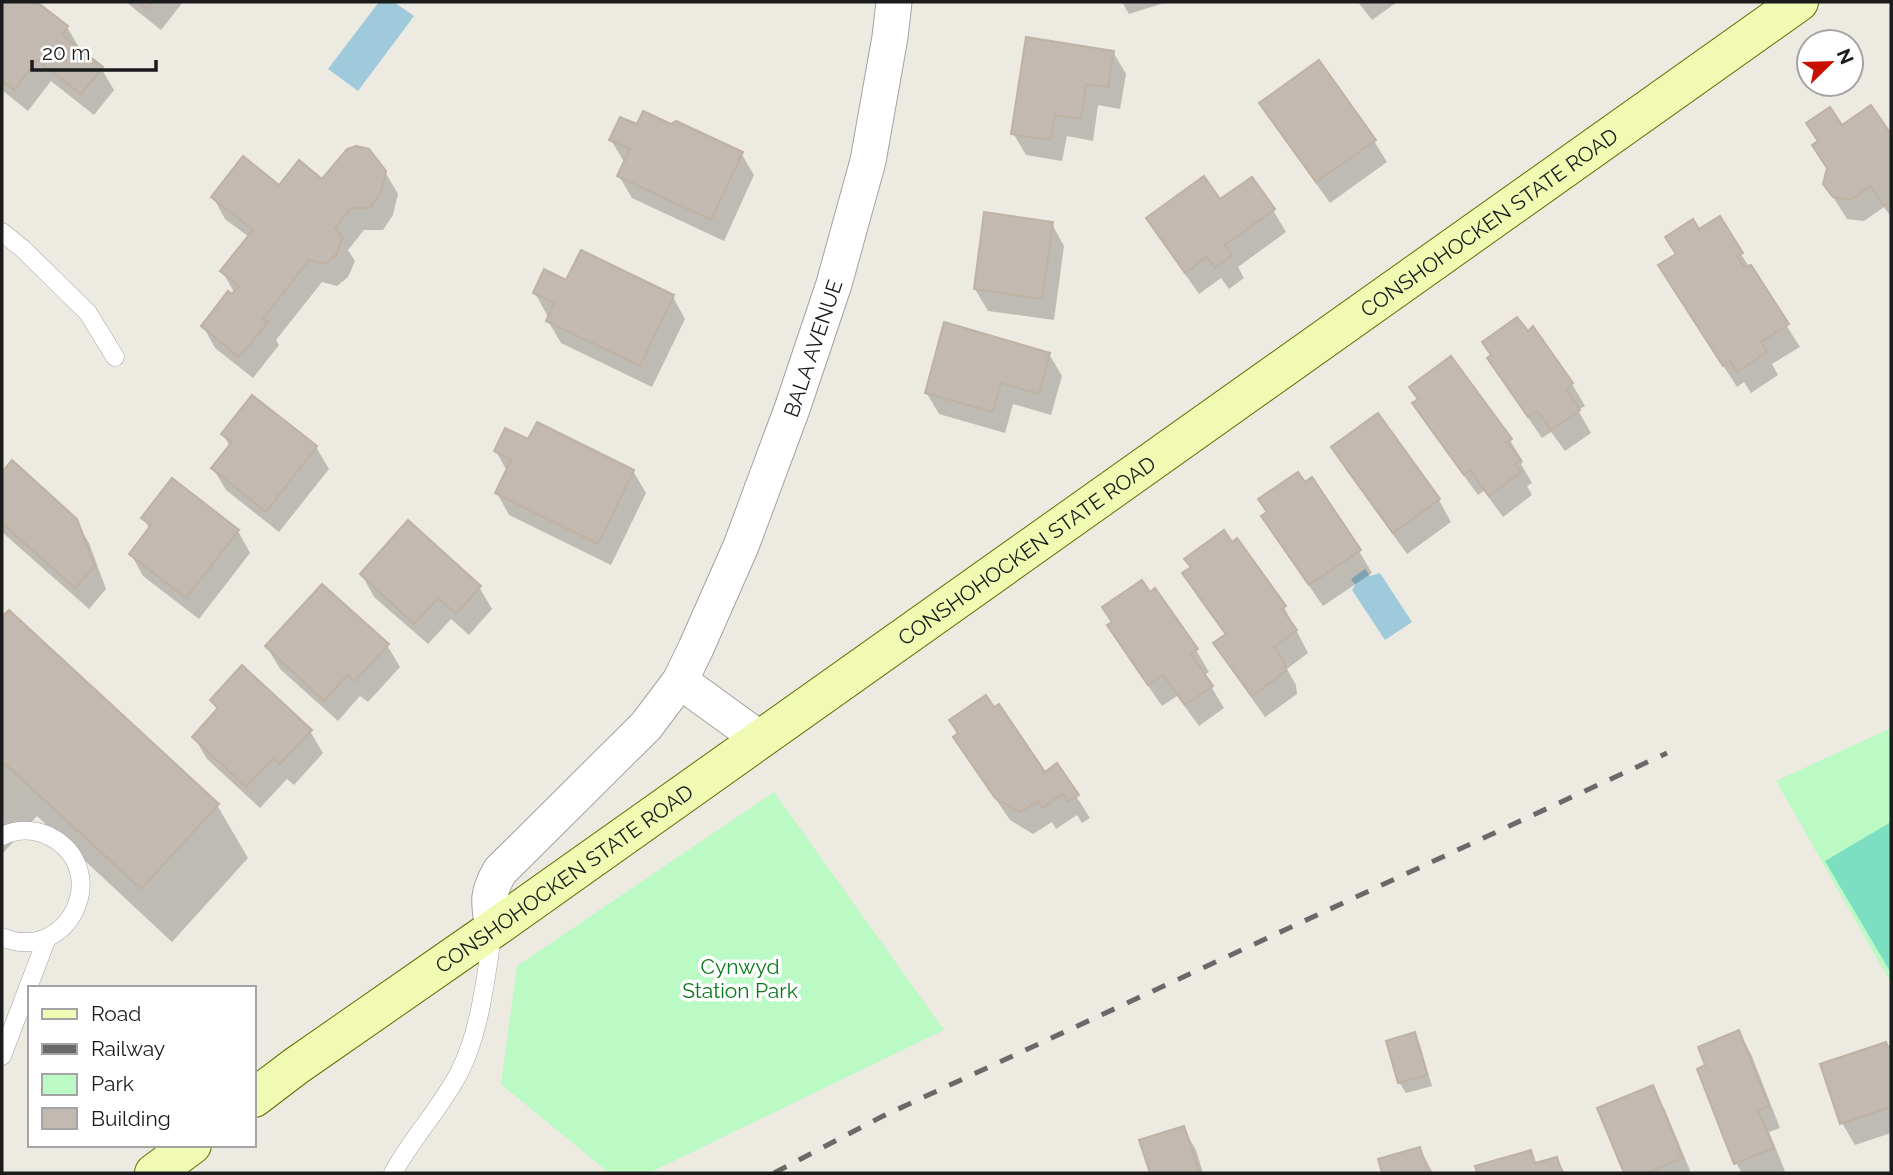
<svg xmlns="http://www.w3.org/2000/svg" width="1893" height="1175" viewBox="0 0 1893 1175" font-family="Raleway,sans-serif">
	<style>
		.park { fill: #bbfac5 }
		.pitch { fill: #7cdfc1 }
		.water { fill: #9fcadc }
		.shadow { fill: #0003 }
		.building { fill: #c2b9b0; stroke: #bfb2a3; stroke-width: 2 }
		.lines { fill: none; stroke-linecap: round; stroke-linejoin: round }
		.lane-casing { stroke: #a2a2a2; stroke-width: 19 }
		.street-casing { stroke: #a2a2a2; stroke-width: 37 }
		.secondary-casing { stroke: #5d7203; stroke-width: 40 }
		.lane { stroke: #fff; stroke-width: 18 }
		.street { stroke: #fff; stroke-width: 35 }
		.secondary { stroke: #f1fab2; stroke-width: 38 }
		.rail { stroke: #696969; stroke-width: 5; stroke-dasharray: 14 14; stroke-linecap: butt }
		.labels { text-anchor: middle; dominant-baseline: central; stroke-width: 7; stroke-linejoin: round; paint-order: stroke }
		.street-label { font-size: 21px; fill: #1b1b1b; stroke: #fff }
		.park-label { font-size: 21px; fill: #097a1b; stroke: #fff }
	</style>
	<rect width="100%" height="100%" fill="#edeae1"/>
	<!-- park -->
	<g class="park">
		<path d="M 1891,728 L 1891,983 L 1776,781 Z"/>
		<path d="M 774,792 L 944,1030 L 649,1173 L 609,1173 L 501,1084 L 517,966 Z"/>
	</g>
	<!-- pitch -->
	<path class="pitch" d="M 1891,822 L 1891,973 L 1825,861 Z"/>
	<!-- water -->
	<g class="water">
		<path d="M 379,2 L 394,2 L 414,16 L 358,91 L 328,69 Z"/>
		<path d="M 1365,569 L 1370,576 L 1380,573 L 1412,622 L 1385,640 L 1352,590 L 1355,585 L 1351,579 Z"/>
	</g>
	<!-- shadow -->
	<g class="shadow">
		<path d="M 2,2 L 34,2 L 67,27 L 80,49 L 101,68 L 114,90 L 94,115 L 51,81 L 28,111 L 2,90 Z"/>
		<path d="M 126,2 L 183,2 L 161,30 Z"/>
		<path d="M 1122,2 L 1167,2 L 1129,14 Z"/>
		<path d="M 1358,2 L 1397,2 L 1372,20 Z"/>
		<path d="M 1113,52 L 1126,74 L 1120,109 L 1098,105 L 1093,141 L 1067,136 L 1062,161 L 1026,155 L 1013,133 Z"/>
		<path d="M 1261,103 L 1374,141 L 1387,162 L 1330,203 L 1274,125 Z"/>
		<path d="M 1871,107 L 1891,137 L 1891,217 L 1884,207 L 1864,221 L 1847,219 L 1825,184 L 1829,170 L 1819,143 Z"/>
		<path d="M 611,140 L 741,153 L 754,175 L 724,241 L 632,198 L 619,176 L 624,162 Z"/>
		<path d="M 385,172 L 398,194 L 393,215 L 383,230 L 364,230 L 348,250 L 355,261 L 348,277 L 337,286 L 322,282 L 276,340 L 279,345 L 253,378 L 215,348 L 203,326 L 235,294 L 222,271 L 249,237 L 225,219 L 213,197 Z"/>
		<path d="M 1220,202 L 1273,210 L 1286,232 L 1238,267 L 1244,278 L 1229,289 L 1221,278 L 1199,294 L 1161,240 L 1148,218 Z"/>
		<path d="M 1052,224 L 1064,246 L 1054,320 L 988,311 L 975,289 Z"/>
		<path d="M 1741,254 L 1800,347 L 1772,364 L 1778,375 L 1751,393 L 1744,382 L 1737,387 L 1673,288 L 1677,255 Z"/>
		<path d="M 567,283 L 673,297 L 685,319 L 652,387 L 561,343 L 548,321 L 550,316 L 547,315 L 535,293 Z"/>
		<path d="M 1533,329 L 1572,384 L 1585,406 L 1578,410 L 1591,433 L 1565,451 L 1551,432 L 1542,438 L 1502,380 L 1489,358 Z"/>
		<path d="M 1049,354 L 1062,376 L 1051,415 L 1013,404 L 1005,433 L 939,414 L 926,392 Z"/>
		<path d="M 252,397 L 316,447 L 329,469 L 279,532 L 226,490 L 213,468 L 230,447 L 223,434 Z"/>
		<path d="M 1414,403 L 1510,440 L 1523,462 L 1521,464 L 1532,483 L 1527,486 L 1532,495 L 1503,517 L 1484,491 L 1478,495 L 1427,425 Z"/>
		<path d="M 528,442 L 633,471 L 646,493 L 611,565 L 509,515 L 497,493 L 507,471 L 496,451 Z"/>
		<path d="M 1333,448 L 1439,500 L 1451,522 L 1407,554 L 1346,470 Z"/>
		<path d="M 12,463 L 75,520 L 89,543 L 106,589 L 89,609 L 2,532 L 2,475 Z"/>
		<path d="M 1263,516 L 1359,551 L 1372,573 L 1323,606 L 1276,538 Z"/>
		<path d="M 143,518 L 238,531 L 250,553 L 199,619 L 143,576 L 131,554 L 150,530 Z"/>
		<path d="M 1185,574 L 1284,607 L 1308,653 L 1287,669 L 1296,685 L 1297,694 L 1265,717 L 1228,665 L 1215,643 L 1226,636 L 1197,596 Z"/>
		<path d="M 362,575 L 479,587 L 492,609 L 469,635 L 451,619 L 428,644 L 374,597 Z"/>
		<path d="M 9,612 L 217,805 L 248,858 L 172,942 L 37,816 L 2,854 L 2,620 Z"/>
		<path d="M 1109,626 L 1196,650 L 1209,672 L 1204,675 L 1224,708 L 1199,726 L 1177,696 L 1162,706 L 1122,648 Z"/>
		<path d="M 387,645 L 400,667 L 368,702 L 360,696 L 338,721 L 280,669 L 267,647 Z"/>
		<path d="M 212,701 L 310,731 L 323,753 L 294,785 L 287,779 L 260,808 L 207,759 L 194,737 L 218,711 Z"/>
		<path d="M 956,737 L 1044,774 L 1057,766 L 1090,818 L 1082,823 L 1077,815 L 1056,829 L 1052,822 L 1033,834 L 1010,820 L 968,759 Z"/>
		<path d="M 1739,1032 L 1751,1054 L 1780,1128 L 1769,1132 L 1785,1171 L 1778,1173 L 1742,1173 L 1736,1163 L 1708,1066 Z"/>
		<path d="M 1414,1034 L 1420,1045 L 1432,1086 L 1406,1093 L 1399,1082 Z"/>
		<path d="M 1891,1047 L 1891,1133 L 1855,1145 L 1842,1123 L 1822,1065 Z"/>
		<path d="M 1652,1088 L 1665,1110 L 1691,1173 L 1626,1173 L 1599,1109 Z"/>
		<path d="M 1183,1128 L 1196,1150 L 1203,1173 L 1152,1173 L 1142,1141 Z"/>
		<path d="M 1420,1149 L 1433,1173 L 1384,1173 L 1380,1160 Z"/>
		<path d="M 1530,1153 L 1537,1165 L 1557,1159 L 1565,1173 L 1479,1173 L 1477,1167 Z"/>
	</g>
	<!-- building -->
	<g class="building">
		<path d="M 2,2 L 37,2 L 68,26 L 62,35 L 103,67 L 81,94 L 37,60 L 14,90 L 2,80 Z"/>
		<path d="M 139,2 L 153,2 L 147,9 Z"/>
		<path d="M 1026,37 L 1114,51 L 1108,87 L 1086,84 L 1081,119 L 1055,115 L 1050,140 L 1011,134 Z"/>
		<path d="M 1319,60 L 1376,140 L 1316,182 L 1259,103 Z"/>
		<path d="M 1871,105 L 1891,134 L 1891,200 L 1884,206 L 1870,186 L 1851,200 L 1833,197 L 1823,184 L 1827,168 L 1812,145 L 1818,141 L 1806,123 L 1830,107 L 1842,125 Z"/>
		<path d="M 643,111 L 671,124 L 676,121 L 743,152 L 711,220 L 617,176 L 630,149 L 609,140 L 620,117 L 637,124 Z"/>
		<path d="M 356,146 L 369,149 L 386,171 L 381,192 L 370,208 L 351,208 L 335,228 L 343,238 L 336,255 L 324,264 L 309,260 L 263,319 L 268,322 L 239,357 L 201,326 L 228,291 L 232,294 L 239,286 L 220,271 L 253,230 L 211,197 L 243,156 L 279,185 L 299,160 L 322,179 L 347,149 Z"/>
		<path d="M 1204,176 L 1220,199 L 1252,177 L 1275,209 L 1225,245 L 1232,255 L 1215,268 L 1207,257 L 1185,273 L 1146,218 Z"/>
		<path d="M 984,212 L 1053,222 L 1042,299 L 974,289 Z"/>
		<path d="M 1720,216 L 1743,253 L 1737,256 L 1744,267 L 1751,265 L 1789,324 L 1761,342 L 1767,352 L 1737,372 L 1730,361 L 1723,366 L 1658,265 L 1676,254 L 1665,237 L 1693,219 L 1699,229 Z"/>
		<path d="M 581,250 L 674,295 L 640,366 L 546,321 L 554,303 L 533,293 L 544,269 L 566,280 Z"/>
		<path d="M 1517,317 L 1528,331 L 1533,326 L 1573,383 L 1566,389 L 1580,410 L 1551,430 L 1537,411 L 1528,417 L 1487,358 L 1491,355 L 1482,342 Z"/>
		<path d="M 944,322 L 1050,353 L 1039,394 L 1001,383 L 993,412 L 925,393 Z"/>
		<path d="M 1451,356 L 1512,439 L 1507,442 L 1521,460 L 1515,464 L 1521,472 L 1489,496 L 1470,470 L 1464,475 L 1412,403 L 1418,399 L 1409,387 Z"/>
		<path d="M 252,395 L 317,446 L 266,512 L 211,468 L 232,442 L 221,434 Z"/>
		<path d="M 1378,413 L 1440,499 L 1393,533 L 1331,447 Z"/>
		<path d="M 537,422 L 634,470 L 598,544 L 495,493 L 511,460 L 494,451 L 505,428 L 528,439 Z"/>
		<path d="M 12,460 L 77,519 L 95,566 L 75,588 L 2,523 L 2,472 Z"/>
		<path d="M 1298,472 L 1305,482 L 1312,477 L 1361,550 L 1309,585 L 1261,516 L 1267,512 L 1258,499 Z"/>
		<path d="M 172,478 L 239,530 L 186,598 L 129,554 L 151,525 L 141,518 Z"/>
		<path d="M 408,520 L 481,586 L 456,614 L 438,598 L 414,624 L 360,574 Z"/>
		<path d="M 1224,530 L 1232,542 L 1237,538 L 1286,606 L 1282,609 L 1297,630 L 1274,647 L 1284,661 L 1286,671 L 1252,696 L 1213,643 L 1226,634 L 1182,573 L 1191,567 L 1184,559 Z"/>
		<path d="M 1142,580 L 1150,592 L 1155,588 L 1198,649 L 1191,654 L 1213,686 L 1185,705 L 1163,675 L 1148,685 L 1107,625 L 1112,622 L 1102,607 Z"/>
		<path d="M 322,584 L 389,644 L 355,681 L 347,675 L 324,701 L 265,646 Z"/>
		<path d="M 9,610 L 219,804 L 141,889 L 5,764 L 2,767 L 2,617 Z"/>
		<path d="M 242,665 L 312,730 L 280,764 L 273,758 L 246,787 L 192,737 L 218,708 L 210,700 Z"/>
		<path d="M 986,695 L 994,707 L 999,704 L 1045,772 L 1057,763 L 1079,795 L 1068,802 L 1063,794 L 1042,808 L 1038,801 L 1020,812 L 995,798 L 953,737 L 958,733 L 949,720 Z"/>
		<path d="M 1739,1030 L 1769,1106 L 1758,1110 L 1774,1148 L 1734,1164 L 1697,1069 L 1705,1065 L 1698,1047 Z"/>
		<path d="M 1415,1032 L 1427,1075 L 1398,1083 L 1386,1041 Z"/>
		<path d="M 1886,1042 L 1888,1047 L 1891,1045 L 1891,1107 L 1840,1124 L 1820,1064 Z"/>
		<path d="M 1653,1085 L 1683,1158 L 1646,1173 L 1624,1173 L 1597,1108 Z"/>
		<path d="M 1184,1126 L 1200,1173 L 1150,1173 L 1139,1140 Z"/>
		<path d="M 1420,1147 L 1428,1173 L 1382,1173 L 1378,1159 Z"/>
		<path d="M 1531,1150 L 1535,1163 L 1557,1157 L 1562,1173 L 1477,1173 L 1475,1166 Z"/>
	</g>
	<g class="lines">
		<!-- lane casing -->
		<g class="lane-casing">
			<g id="lane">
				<path d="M 2,232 L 23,249 L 88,313 L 115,357"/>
				<path d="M 2,836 C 17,829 34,829 49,836 C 114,869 69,965 2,937"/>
				<path d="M 2,1056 L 47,938"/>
				<path d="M 393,1173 C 412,1138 440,1109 459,1073 C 481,1030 485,979 493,932"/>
			</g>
		</g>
		<!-- street casing -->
		<g class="street-casing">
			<g id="street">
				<path d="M 680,681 L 760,739"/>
				<path id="s1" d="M 493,929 C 489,903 486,895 500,871 L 646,726 L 680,681 L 696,648 L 741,546 L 792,409 L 834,284 L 868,161 L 890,37 L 894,2"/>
			</g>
		</g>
		<!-- secondary casing -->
		<g class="secondary-casing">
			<g id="secondary">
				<path id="s2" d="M 254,1098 L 296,1066 L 493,929 L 1799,2"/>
				<path d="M 154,1173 L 192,1145"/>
			</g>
		</g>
		<!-- lane -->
		<use href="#lane" class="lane"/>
		<!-- street -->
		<use href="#street" class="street"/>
		<!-- secondary -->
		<use href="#secondary" class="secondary"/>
		<!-- rail -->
		<path class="rail" d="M 774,1173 L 883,1116 L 1667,753"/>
	</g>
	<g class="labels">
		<!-- street labels -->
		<g class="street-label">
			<text stroke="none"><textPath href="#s2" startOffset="1514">CONSHOHOCKEN STATE ROAD</textPath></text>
			<text stroke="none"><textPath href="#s1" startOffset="681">BALA AVENUE</textPath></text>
			<text stroke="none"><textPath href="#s2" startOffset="947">CONSHOHOCKEN STATE ROAD</textPath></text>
			<text stroke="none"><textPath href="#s2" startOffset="380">CONSHOHOCKEN STATE ROAD</textPath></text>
		</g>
		<!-- park labels -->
		<g class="park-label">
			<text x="740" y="966">Cynwyd<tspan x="740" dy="24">Station Park</tspan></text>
		</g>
	</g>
	<!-- border -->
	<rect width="1893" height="1175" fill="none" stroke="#1b1b1b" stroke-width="7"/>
	<!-- legend -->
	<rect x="28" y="986" width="228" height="161" fill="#ffffff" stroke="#a4a4a4" stroke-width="2"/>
	<rect x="42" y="1009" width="35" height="10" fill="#f1fab2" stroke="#a4a4a4" stroke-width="2"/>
	<text x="91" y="1021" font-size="21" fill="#1b1b1b">Road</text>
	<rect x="42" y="1044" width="35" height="10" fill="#696969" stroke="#a4a4a4" stroke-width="2"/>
	<text x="91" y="1056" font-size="21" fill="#1b1b1b">Railway</text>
	<rect x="42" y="1074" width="35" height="21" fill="#bbfac5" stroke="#a4a4a4" stroke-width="2"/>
	<text x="91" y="1091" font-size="21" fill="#1b1b1b">Park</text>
	<rect x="42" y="1108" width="35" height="21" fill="#c2b9b0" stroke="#a4a4a4" stroke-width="2"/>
	<text x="91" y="1126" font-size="21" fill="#1b1b1b">Building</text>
	<!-- north arrow -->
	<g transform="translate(1830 63) rotate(67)"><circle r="33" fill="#ffffff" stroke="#a4a4a4" stroke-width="2"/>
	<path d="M0-5L12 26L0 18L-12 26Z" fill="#c71000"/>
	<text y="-10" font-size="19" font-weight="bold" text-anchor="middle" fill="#1b1b1b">N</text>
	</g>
	<!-- scale -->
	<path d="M32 60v10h124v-10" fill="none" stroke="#1b1b1b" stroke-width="3.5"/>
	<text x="42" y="60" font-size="21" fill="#1b1b1b" stroke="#ffffff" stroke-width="5" paint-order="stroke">20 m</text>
</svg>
